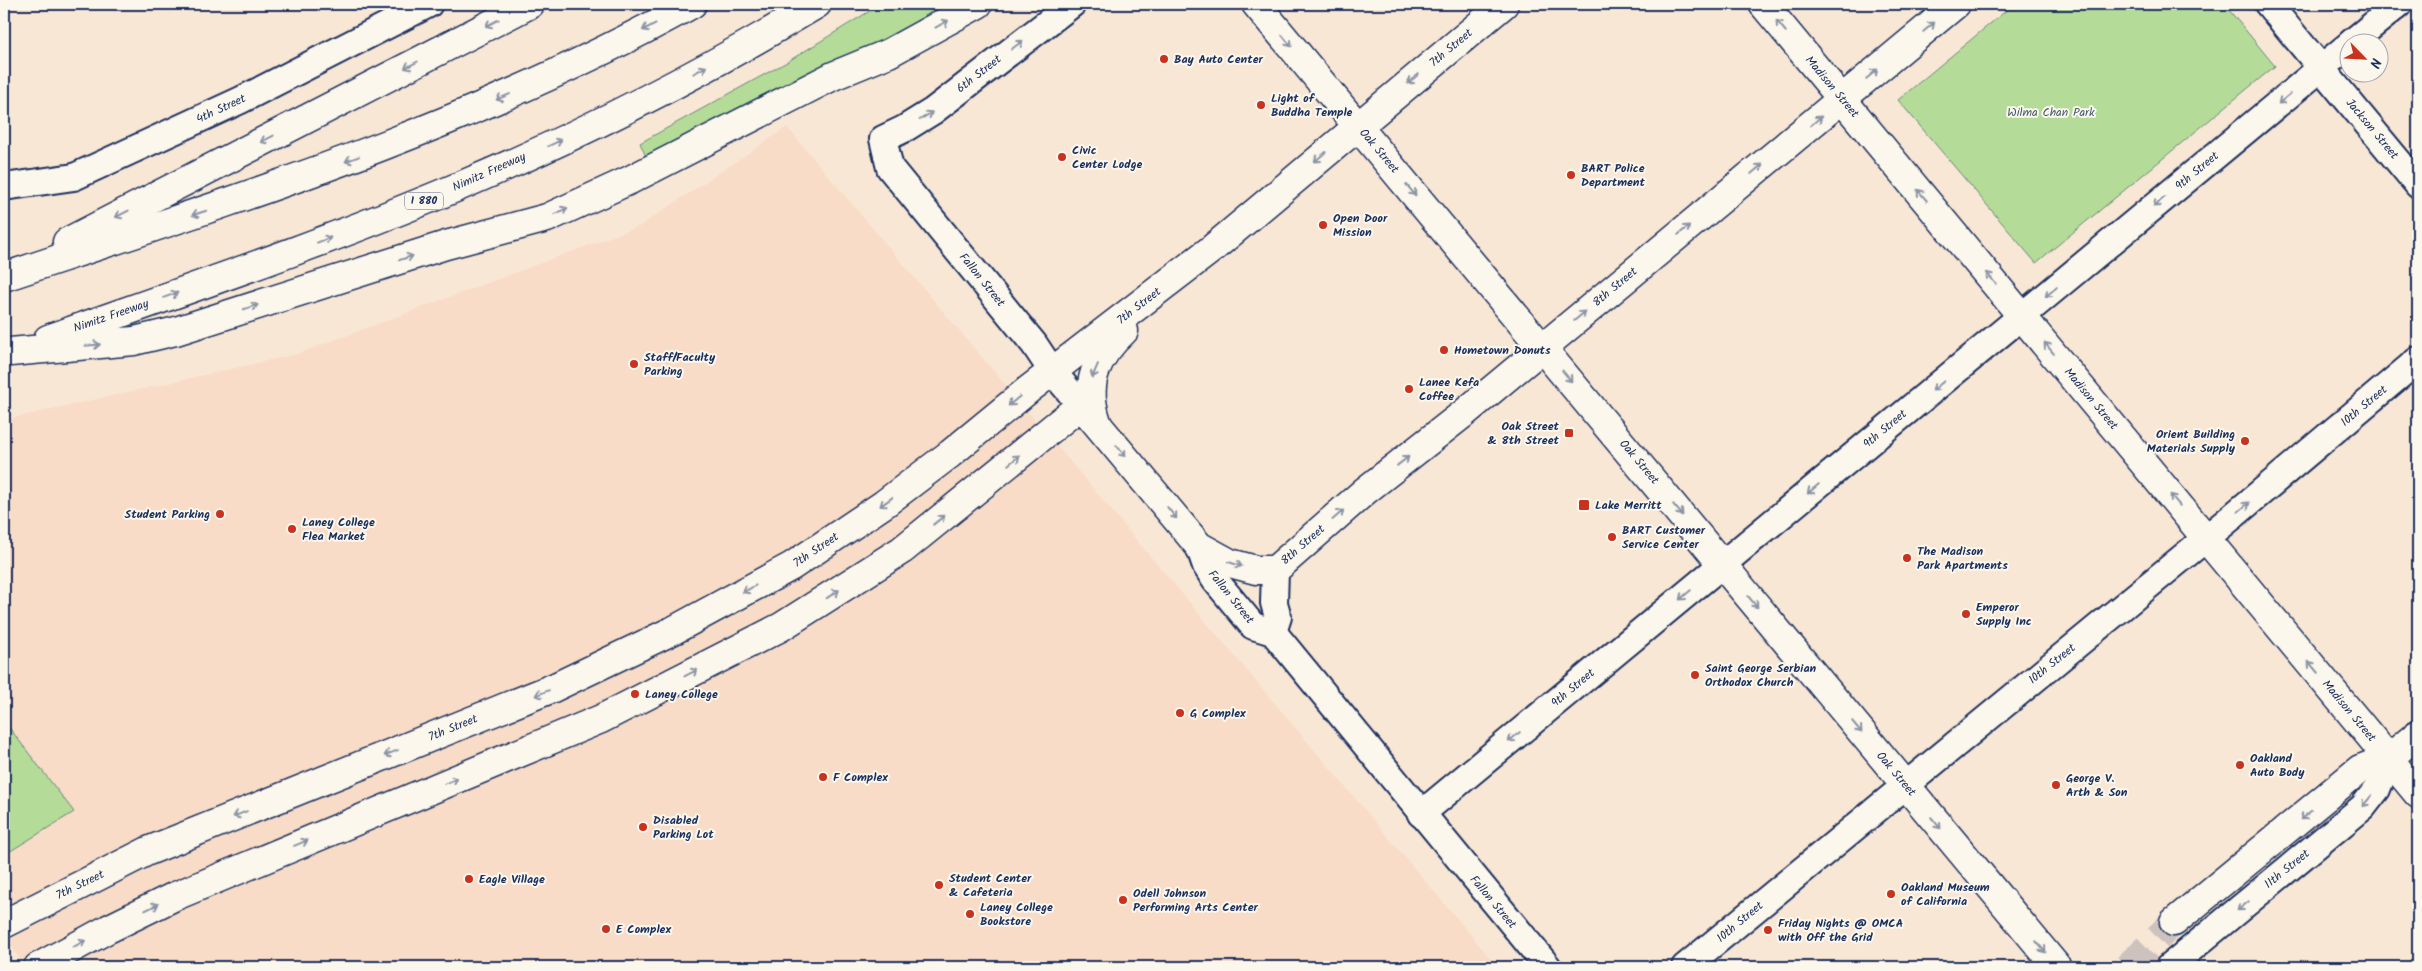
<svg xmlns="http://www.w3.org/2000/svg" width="2422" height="971" viewBox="0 0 2422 971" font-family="Kalam,sans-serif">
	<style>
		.built { fill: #f8dcc7 }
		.green { fill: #b4dc98; stroke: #68867b }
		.pier { fill: #f9e7d6 }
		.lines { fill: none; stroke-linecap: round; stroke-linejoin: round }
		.major-tunnel { stroke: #cdc2be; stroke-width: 28; stroke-dasharray: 28 14; stroke-linecap: butt }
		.minor-casing { stroke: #1b2f5e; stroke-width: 30 }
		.major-casing { stroke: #1b2f5e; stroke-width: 31 }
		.highway-casing { stroke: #1b2f5e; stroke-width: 31 }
		.minor { stroke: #fbf7ec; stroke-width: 26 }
		.major { stroke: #fbf7ec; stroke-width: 28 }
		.highway { stroke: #fbf7ec; stroke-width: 28 }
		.oneway { stroke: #8b93a5 }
		.poi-dot { fill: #c8321e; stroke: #fbf7ec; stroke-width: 2 }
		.labels { text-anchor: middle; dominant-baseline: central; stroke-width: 4; stroke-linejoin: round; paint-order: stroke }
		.shield { fill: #fbf7ec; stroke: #5e6b89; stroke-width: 1 }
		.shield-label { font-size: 11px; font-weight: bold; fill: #1b2f5e }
		.street-label { font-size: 12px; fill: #1b2f5e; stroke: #fbf7ec }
		.poi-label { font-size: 12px; font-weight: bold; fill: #1b2f5e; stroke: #fbf7ec; text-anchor: start }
		.park-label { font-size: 12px; fill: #415a6c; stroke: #fbf7ec }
	</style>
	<rect width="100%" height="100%" fill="#f9e7d6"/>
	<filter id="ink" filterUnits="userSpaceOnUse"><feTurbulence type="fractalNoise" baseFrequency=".02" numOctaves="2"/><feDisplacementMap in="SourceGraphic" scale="10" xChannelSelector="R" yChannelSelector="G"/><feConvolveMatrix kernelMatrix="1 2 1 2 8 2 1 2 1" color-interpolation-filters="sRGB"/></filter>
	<g filter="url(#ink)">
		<!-- built -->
		<path class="built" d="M 787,127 L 1498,967 L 4,967 L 4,420 L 297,354 L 640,226 Z"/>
		<!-- green -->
		<g class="green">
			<path d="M 881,4 L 948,4 L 748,113 L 647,159 L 640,143 L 787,62 Z"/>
			<path d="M 2014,4 L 2224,4 L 2275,66 L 2036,263 L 1898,100 Z"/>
			<path d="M 4,721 L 74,812 L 4,855 Z"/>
		</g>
		<!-- pier -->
		<path class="pier" d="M 4,935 L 6,936 L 24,967 L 4,967 Z"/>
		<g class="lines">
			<!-- major-tunnel -->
			<path class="major-tunnel" d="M 2127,967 L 2174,922"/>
			<!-- minor casing -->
			<g class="minor-casing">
				<g id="minor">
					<path d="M 1072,4 L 933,111 L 904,129 L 883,139 L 890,168 L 1034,344 L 1052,371 L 1081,405"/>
					<path d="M 2268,4 L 2418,185"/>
					<path d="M 2352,42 L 2399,4"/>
					<path d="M 4,187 L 74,177 L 241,100 L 429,4"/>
					<path d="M 1199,546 L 1206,566 L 1215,580 L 1253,626 L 1273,632 L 1548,967"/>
					<path d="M 1273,632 L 1278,617 L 1274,603 L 1275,570"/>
					<path d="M 1421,814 L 2350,44"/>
					<path d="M 1685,967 L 2233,516 L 2418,360"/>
					<path d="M 2169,967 L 2363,807 L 2377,789 L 2389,758"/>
				</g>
			</g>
			<!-- major casing -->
			<g class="major-casing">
				<g id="major">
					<path d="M 1256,4 L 2057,967"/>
					<path d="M 1763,4 L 2418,794"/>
					<path d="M 1097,422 C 1084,384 1095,358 1124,331"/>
					<path d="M 2174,922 L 2360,769 L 2389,758 L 2418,734"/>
					<path d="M 4,924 L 148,851 L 553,688 L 674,630 L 792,566 L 884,504 L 950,454 L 1028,390 L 1213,248 L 1504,4"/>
					<path d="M 38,967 L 108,929 L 173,897 L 601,719 L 781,627 L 902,550 L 1081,405 L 1199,546 L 1230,563 L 1256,570 L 1275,570 L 1365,491 L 1463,414 L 1956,4"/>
				</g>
			</g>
			<!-- highway casing -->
			<g class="highway-casing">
				<g id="highway">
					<path d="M 67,242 L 530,4"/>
					<path d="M 4,277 C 238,199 475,125 692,4"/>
					<path d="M 48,339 C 186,290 325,243 460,186 C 583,134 703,73 817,4"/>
					<path d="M 10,352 L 134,341 L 176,331 L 446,245 L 547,218 L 630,180 L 833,76 L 889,53 L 978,4"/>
				</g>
			</g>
			<!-- minor -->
			<use href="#minor" class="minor"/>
			<!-- major -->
			<use href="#major" class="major"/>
			<!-- highway -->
			<use href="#highway" class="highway"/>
		</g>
		<!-- one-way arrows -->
		<defs><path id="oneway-shaft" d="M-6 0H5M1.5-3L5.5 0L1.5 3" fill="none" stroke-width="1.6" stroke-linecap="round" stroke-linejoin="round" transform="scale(1.25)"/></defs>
		<g class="oneway">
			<use href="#oneway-shaft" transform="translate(492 23) rotate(153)"/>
			<use href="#oneway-shaft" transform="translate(942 24) rotate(-29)"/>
			<use href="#oneway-shaft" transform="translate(1781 26) rotate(-130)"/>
			<use href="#oneway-shaft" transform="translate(649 27) rotate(152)"/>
			<use href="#oneway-shaft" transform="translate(1929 27) rotate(-40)"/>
			<use href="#oneway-shaft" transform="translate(1287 41) rotate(50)"/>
			<use href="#oneway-shaft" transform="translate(1017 45) rotate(-37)"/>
			<use href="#oneway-shaft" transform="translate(411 65) rotate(153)"/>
			<use href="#oneway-shaft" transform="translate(700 70) rotate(-29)"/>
			<use href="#oneway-shaft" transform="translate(1872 74) rotate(-40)"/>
			<use href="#oneway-shaft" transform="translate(1413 79) rotate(140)"/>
			<use href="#oneway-shaft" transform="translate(503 97) rotate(157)"/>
			<use href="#oneway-shaft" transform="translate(2284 99) rotate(140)"/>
			<use href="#oneway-shaft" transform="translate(926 116) rotate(-32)"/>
			<use href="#oneway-shaft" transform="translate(1816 121) rotate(-40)"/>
			<use href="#oneway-shaft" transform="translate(267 139) rotate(153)"/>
			<use href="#oneway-shaft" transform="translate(555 143) rotate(-25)"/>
			<use href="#oneway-shaft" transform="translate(1320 157) rotate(140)"/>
			<use href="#oneway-shaft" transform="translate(352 159) rotate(159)"/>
			<use href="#oneway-shaft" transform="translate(1757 169) rotate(-40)"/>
			<use href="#oneway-shaft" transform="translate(1411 190) rotate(50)"/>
			<use href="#oneway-shaft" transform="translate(1922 195) rotate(-130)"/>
			<use href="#oneway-shaft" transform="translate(2159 202) rotate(140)"/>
			<use href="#oneway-shaft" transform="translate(561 211) rotate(-25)"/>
			<use href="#oneway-shaft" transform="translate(199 213) rotate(162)"/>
			<use href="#oneway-shaft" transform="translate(122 214) rotate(153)"/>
			<use href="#oneway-shaft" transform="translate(1684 230) rotate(-40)"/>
			<use href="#oneway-shaft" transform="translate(324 240) rotate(-21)"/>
			<use href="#oneway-shaft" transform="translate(406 258) rotate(-18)"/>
			<use href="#oneway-shaft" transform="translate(1991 278) rotate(-129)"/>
			<use href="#oneway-shaft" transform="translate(2051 292) rotate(140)"/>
			<use href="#oneway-shaft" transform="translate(171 295) rotate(-20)"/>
			<use href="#oneway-shaft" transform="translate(251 307) rotate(-18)"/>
			<use href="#oneway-shaft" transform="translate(1580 316) rotate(-40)"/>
			<use href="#oneway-shaft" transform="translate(93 345) rotate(-5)"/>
			<use href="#oneway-shaft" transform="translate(2049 348) rotate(-130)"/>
			<use href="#oneway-shaft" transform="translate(1095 371) rotate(113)"/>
			<use href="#oneway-shaft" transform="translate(1567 376) rotate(50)"/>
			<use href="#oneway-shaft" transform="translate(1938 386) rotate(140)"/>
			<use href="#oneway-shaft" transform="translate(1014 401) rotate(140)"/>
			<use href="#oneway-shaft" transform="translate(1121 451) rotate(51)"/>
			<use href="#oneway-shaft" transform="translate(1014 460) rotate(-40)"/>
			<use href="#oneway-shaft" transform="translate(1403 461) rotate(-38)"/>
			<use href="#oneway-shaft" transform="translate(1813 489) rotate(140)"/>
			<use href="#oneway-shaft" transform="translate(2175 500) rotate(-130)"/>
			<use href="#oneway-shaft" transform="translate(886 502) rotate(144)"/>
			<use href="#oneway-shaft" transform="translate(2244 507) rotate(-40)"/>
			<use href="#oneway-shaft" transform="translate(1678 510) rotate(50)"/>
			<use href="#oneway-shaft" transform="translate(1172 513) rotate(51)"/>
			<use href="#oneway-shaft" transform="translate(1338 515) rotate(-41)"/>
			<use href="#oneway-shaft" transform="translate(939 520) rotate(-38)"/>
			<use href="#oneway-shaft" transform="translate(1235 564) rotate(18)"/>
			<use href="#oneway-shaft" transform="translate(749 589) rotate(151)"/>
			<use href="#oneway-shaft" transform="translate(833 594) rotate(-33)"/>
			<use href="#oneway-shaft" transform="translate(1685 595) rotate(140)"/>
			<use href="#oneway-shaft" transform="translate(1753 602) rotate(50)"/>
			<use href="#oneway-shaft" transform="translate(2313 667) rotate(-130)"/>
			<use href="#oneway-shaft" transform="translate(691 673) rotate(-27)"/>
			<use href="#oneway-shaft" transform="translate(542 693) rotate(158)"/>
			<use href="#oneway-shaft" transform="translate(1857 727) rotate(50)"/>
			<use href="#oneway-shaft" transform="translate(1514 737) rotate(140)"/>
			<use href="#oneway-shaft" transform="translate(391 753) rotate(158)"/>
			<use href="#oneway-shaft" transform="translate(451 781) rotate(-22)"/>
			<use href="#oneway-shaft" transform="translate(2367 801) rotate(130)"/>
			<use href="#oneway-shaft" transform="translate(240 814) rotate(158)"/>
			<use href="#oneway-shaft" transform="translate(2306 815) rotate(141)"/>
			<use href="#oneway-shaft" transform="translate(1936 823) rotate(50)"/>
			<use href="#oneway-shaft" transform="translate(301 843) rotate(-22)"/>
			<use href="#oneway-shaft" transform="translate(2243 906) rotate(141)"/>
			<use href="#oneway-shaft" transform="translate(152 907) rotate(-26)"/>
			<use href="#oneway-shaft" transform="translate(79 944) rotate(-29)"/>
			<use href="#oneway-shaft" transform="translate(2041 947) rotate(50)"/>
		</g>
	</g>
	<!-- markers -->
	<g class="poi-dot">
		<circle cx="1164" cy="59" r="5"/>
		<circle cx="1261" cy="105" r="5"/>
		<circle cx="1062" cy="157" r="5"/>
		<circle cx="1571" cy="175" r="5"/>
		<circle cx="1323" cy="225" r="5"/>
		<circle cx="1444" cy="350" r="5"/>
		<circle cx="634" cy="364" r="5"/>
		<circle cx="1409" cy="389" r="5"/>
		<rect x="1564" y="428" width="10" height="10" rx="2.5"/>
		<circle cx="2245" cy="441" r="5"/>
		<rect x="1578" y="499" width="12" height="12" rx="2.5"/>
		<circle cx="220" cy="514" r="5"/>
		<circle cx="292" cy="529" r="5"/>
		<circle cx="1612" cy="537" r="5"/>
		<circle cx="1907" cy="558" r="5"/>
		<circle cx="1966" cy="614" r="5"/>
		<circle cx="1695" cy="675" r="5"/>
		<circle cx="635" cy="694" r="5"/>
		<circle cx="1180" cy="713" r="5"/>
		<circle cx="2240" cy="765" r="5"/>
		<circle cx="823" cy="777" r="5"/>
		<circle cx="2056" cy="785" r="5"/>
		<circle cx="643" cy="827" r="5"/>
		<circle cx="469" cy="879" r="5"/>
		<circle cx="939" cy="885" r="5"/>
		<circle cx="1891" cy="894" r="5"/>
		<circle cx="1123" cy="900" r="5"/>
		<circle cx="970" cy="914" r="5"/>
		<circle cx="606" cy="929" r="5"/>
		<circle cx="1768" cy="930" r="5"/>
	</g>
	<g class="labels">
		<!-- shield labels -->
		<rect class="shield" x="405" y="192.5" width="38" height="17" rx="4"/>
		<g class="shield-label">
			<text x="424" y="201">I 880</text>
		</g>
		<!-- street labels -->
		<g class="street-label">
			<text transform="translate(1451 48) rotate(-40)">7th Street</text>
			<text transform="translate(979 74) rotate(-38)">6th Street</text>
			<text transform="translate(1832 87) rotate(50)">Madison Street</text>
			<text transform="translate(221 109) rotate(-25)">4th Street</text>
			<text transform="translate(2372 129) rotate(50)">Jackson Street</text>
			<text transform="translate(1379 151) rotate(50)">Oak Street</text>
			<text transform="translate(2197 171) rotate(-40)">9th Street</text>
			<text transform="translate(489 172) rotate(-24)">Nimitz Freeway</text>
			<text transform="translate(982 280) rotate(51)">Fallon Street</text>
			<text transform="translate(1615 287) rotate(-40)">8th Street</text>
			<text transform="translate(1139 306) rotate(-38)">7th Street</text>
			<text transform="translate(111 316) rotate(-19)">Nimitz Freeway</text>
			<text transform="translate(2091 399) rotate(50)">Madison Street</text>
			<text transform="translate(2364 406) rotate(-40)">10th Street</text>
			<text transform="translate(1885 429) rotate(-40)">9th Street</text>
			<text transform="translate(1639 462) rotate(50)">Oak Street</text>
			<text transform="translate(1303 545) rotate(-41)">8th Street</text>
			<text transform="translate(816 550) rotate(-34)">7th Street</text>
			<text transform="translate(1231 597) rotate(51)">Fallon Street</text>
			<text transform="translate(2052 664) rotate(-39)">10th Street</text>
			<text transform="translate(1573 688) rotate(-40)">9th Street</text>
			<text transform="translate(2349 711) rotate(50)">Madison Street</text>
			<text transform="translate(453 728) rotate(-22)">7th Street</text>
			<text transform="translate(1896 774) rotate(50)">Oak Street</text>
			<text transform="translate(2287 869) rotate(-39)">11th Street</text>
			<text transform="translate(80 885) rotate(-26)">7th Street</text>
			<text transform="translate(1493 902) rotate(50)">Fallon Street</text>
			<text transform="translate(1740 922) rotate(-40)">10th Street</text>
		</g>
		<!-- poi labels -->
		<g class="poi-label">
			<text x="1174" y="59">Bay Auto Center</text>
			<text x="1271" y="98">Light of<tspan x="1271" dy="14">Buddha Temple</tspan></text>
			<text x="1072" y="150">Civic<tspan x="1072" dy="14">Center Lodge</tspan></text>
			<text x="1581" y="168">BART Police<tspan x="1581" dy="14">Department</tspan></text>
			<text x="1333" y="218">Open Door<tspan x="1333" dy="14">Mission</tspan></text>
			<text x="1454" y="350">Hometown Donuts</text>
			<text x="644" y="357">Staff/Faculty<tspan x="644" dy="14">Parking</tspan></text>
			<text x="1419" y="382">Lanee Kefa<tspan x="1419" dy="14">Coffee</tspan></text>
			<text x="1559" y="426" text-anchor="end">Oak Street<tspan x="1559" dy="14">&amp; 8th Street</tspan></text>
			<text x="2235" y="434" text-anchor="end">Orient Building<tspan x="2235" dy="14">Materials Supply</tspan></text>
			<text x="1595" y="505">Lake Merritt</text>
			<text x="210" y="514" text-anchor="end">Student Parking</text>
			<text x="302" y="522">Laney College<tspan x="302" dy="14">Flea Market</tspan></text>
			<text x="1622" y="530">BART Customer<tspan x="1622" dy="14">Service Center</tspan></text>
			<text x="1917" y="551">The Madison<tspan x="1917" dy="14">Park Apartments</tspan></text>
			<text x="1976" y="607">Emperor<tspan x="1976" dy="14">Supply Inc</tspan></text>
			<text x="1705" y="668">Saint George Serbian<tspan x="1705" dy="14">Orthodox Church</tspan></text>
			<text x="645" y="694">Laney College</text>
			<text x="1190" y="713">G Complex</text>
			<text x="2250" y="758">Oakland<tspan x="2250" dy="14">Auto Body</tspan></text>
			<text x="833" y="777">F Complex</text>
			<text x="2066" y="778">George V.<tspan x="2066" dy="14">Arth &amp; Son</tspan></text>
			<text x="653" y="820">Disabled<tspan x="653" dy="14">Parking Lot</tspan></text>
			<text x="949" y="878">Student Center<tspan x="949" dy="14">&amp; Cafeteria</tspan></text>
			<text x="479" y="879">Eagle Village</text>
			<text x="1901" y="887">Oakland Museum<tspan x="1901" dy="14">of California</tspan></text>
			<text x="1133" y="893">Odell Johnson<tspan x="1133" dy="14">Performing Arts Center</tspan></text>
			<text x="980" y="907">Laney College<tspan x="980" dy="14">Bookstore</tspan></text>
			<text x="1778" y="923">Friday Nights @ OMCA<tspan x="1778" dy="14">with Off the Grid</tspan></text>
			<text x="616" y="929">E Complex</text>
		</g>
		<!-- park labels -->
		<g class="park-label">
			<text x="2051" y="112">Wilma Chan Park</text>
		</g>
	</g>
	<!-- margin -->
	<rect width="2422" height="971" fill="none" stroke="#fbf7ec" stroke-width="20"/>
	<rect x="10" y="10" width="2402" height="951" fill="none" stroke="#1b2f5e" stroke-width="2" filter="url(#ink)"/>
	<!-- north arrow -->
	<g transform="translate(2364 58) rotate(114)"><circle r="24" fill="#fbf7ec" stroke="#a1a7b3"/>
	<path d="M0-4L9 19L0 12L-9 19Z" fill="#c8321e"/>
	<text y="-8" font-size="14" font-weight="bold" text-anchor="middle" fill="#1b2f5e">N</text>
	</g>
</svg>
